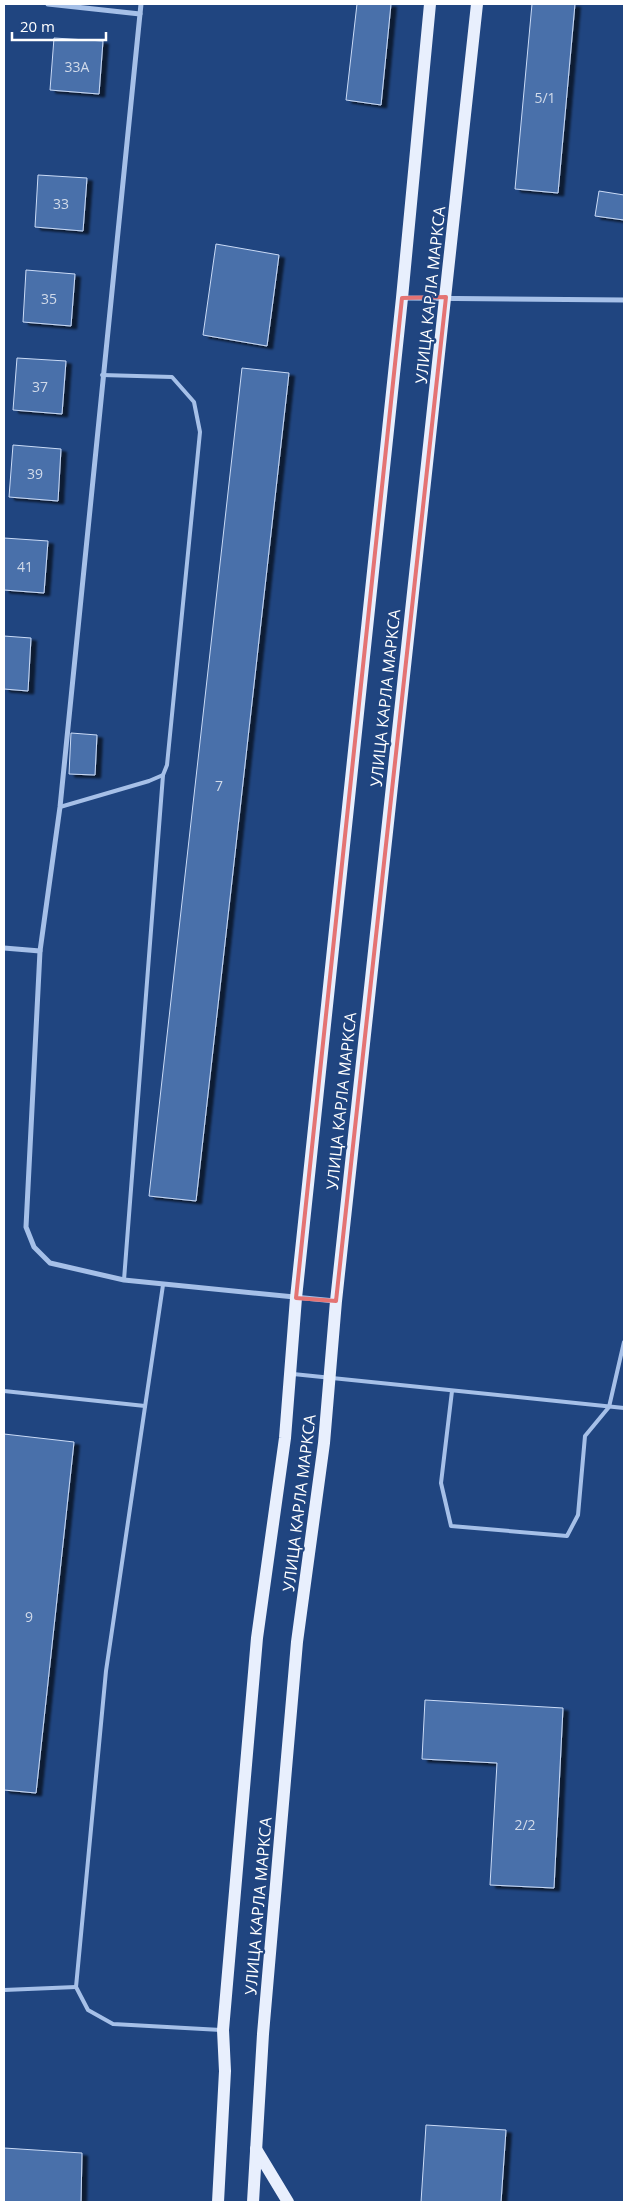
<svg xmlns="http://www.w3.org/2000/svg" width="628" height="2206" viewBox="0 0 628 2206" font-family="'Open Sans',sans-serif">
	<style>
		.building { fill: #496faa; stroke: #cadbf6; filter: url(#shadow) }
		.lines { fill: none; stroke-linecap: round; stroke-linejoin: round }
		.lane { stroke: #a6c0e8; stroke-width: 4 }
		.street { stroke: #a6c0e8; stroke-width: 5 }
		.primary { stroke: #e8effd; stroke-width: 12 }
		.marked { fill: none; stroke: #e47373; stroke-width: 4; stroke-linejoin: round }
		.labels { text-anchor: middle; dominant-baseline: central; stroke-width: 4.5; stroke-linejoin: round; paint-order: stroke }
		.number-label { font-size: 14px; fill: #d2dbea }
		.street-label { font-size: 16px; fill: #fff; stroke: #204580 }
	</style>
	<defs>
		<filter id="shadow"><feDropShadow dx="5.5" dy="3" stdDeviation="1" flood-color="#0009"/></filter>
	</defs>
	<rect width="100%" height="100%" fill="#204580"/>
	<!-- building -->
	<g class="building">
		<path d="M 357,4 L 391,4 L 381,105 L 346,100 Z"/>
		<path d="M 532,4 L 575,4 L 558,193 L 515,189 Z"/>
		<path d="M 54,38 L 103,41 L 99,94 L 50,90 Z"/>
		<path d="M 38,175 L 87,178 L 83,231 L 35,227 Z"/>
		<path d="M 599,191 L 624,195 L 624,220 L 595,216 Z"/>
		<path d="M 216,244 L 279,255 L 267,346 L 203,335 Z"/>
		<path d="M 26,270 L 75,274 L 71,326 L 23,322 Z"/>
		<path d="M 17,358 L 66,361 L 62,414 L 13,410 Z"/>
		<path d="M 242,368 L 289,373 L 196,1201 L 149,1196 Z"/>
		<path d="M 13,445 L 61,449 L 58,501 L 9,497 Z"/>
		<path d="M 4,538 L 48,541 L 44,593 L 4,590 Z"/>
		<path d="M 4,636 L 31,638 L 28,691 L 4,689 Z"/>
		<path d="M 71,733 L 97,735 L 95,775 L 69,774 Z"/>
		<path d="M 4,1434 L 74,1442 L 36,1793 L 4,1790 Z"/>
		<path d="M 425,1700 L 563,1708 L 554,1888 L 490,1885 L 497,1763 L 422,1759 Z"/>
		<path d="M 426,2125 L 506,2130 L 501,2202 L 421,2202 Z"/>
		<path d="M 4,2148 L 82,2153 L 81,2202 L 4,2202 Z"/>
	</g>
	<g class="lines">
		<!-- lane -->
		<g class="lane">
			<path d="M 60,807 L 149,781 L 163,775 L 167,765 L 200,432 L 194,402 L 172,377 L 102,375"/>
			<path d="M 124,1280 L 163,775"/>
			<path d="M 163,1285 L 106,1671 L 76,1987 L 88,2010 L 113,2024 L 221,2030"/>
			<path d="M 293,1374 L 624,1408"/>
			<path d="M 4,1391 L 145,1406"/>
			<path d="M 452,1391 L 441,1483 L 451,1526 L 567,1536 L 578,1515 L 585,1436 L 609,1407 L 624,1342"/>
			<path d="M 4,1990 L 76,1987"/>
		</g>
		<!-- street -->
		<g class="street">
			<path d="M 48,4 L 140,14"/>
			<path d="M 141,4 L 60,807 L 40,951 L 26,1227 L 34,1247 L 50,1263 L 124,1280 L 335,1301"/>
			<path d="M 402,298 L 624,300"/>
			<path d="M 4,948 L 40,951"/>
		</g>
		<!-- primary -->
		<g class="primary">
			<path d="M 256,2149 L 288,2202"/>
			<path d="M 218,2202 L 225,2071 L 223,2030 L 257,1638 L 285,1438 L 296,1298 L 402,298 L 430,4"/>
			<path d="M 253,2202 L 263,2034 L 297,1642 L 324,1443 L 336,1301 L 477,4"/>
		</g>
	</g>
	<!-- marked area -->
	<path class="marked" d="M 446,297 L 336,1301 L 296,1298 L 402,298 Z"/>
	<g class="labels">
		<!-- number labels -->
		<g class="number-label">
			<text x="77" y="66">33А</text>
			<text x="545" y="97">5/1</text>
			<text x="61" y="203">33</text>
			<text x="49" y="298">35</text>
			<text x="40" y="386">37</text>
			<text x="35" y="473">39</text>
			<text x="25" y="566">41</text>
			<text x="219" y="785">7</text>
			<text x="29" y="1616">9</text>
			<text x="525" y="1824">2/2</text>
		</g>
		<!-- street labels -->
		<g class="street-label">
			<text transform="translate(430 295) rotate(-84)">УЛИЦА КАРЛА МАРКСА</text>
			<text transform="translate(385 698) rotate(-84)">УЛИЦА КАРЛА МАРКСА</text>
			<text transform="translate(341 1101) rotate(-84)">УЛИЦА КАРЛА МАРКСА</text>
			<text transform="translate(299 1503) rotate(-83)">УЛИЦА КАРЛА МАРКСА</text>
			<text transform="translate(258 1906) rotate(-85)">УЛИЦА КАРЛА МАРКСА</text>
		</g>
	</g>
	<!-- border -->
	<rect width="628" height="2206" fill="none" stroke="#ffffff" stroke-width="10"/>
	<!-- scale -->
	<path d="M12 32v8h94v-8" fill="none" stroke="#ffffff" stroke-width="2.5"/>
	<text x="20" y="32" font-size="15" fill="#ffffff" stroke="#204580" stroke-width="4" paint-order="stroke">20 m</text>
</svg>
